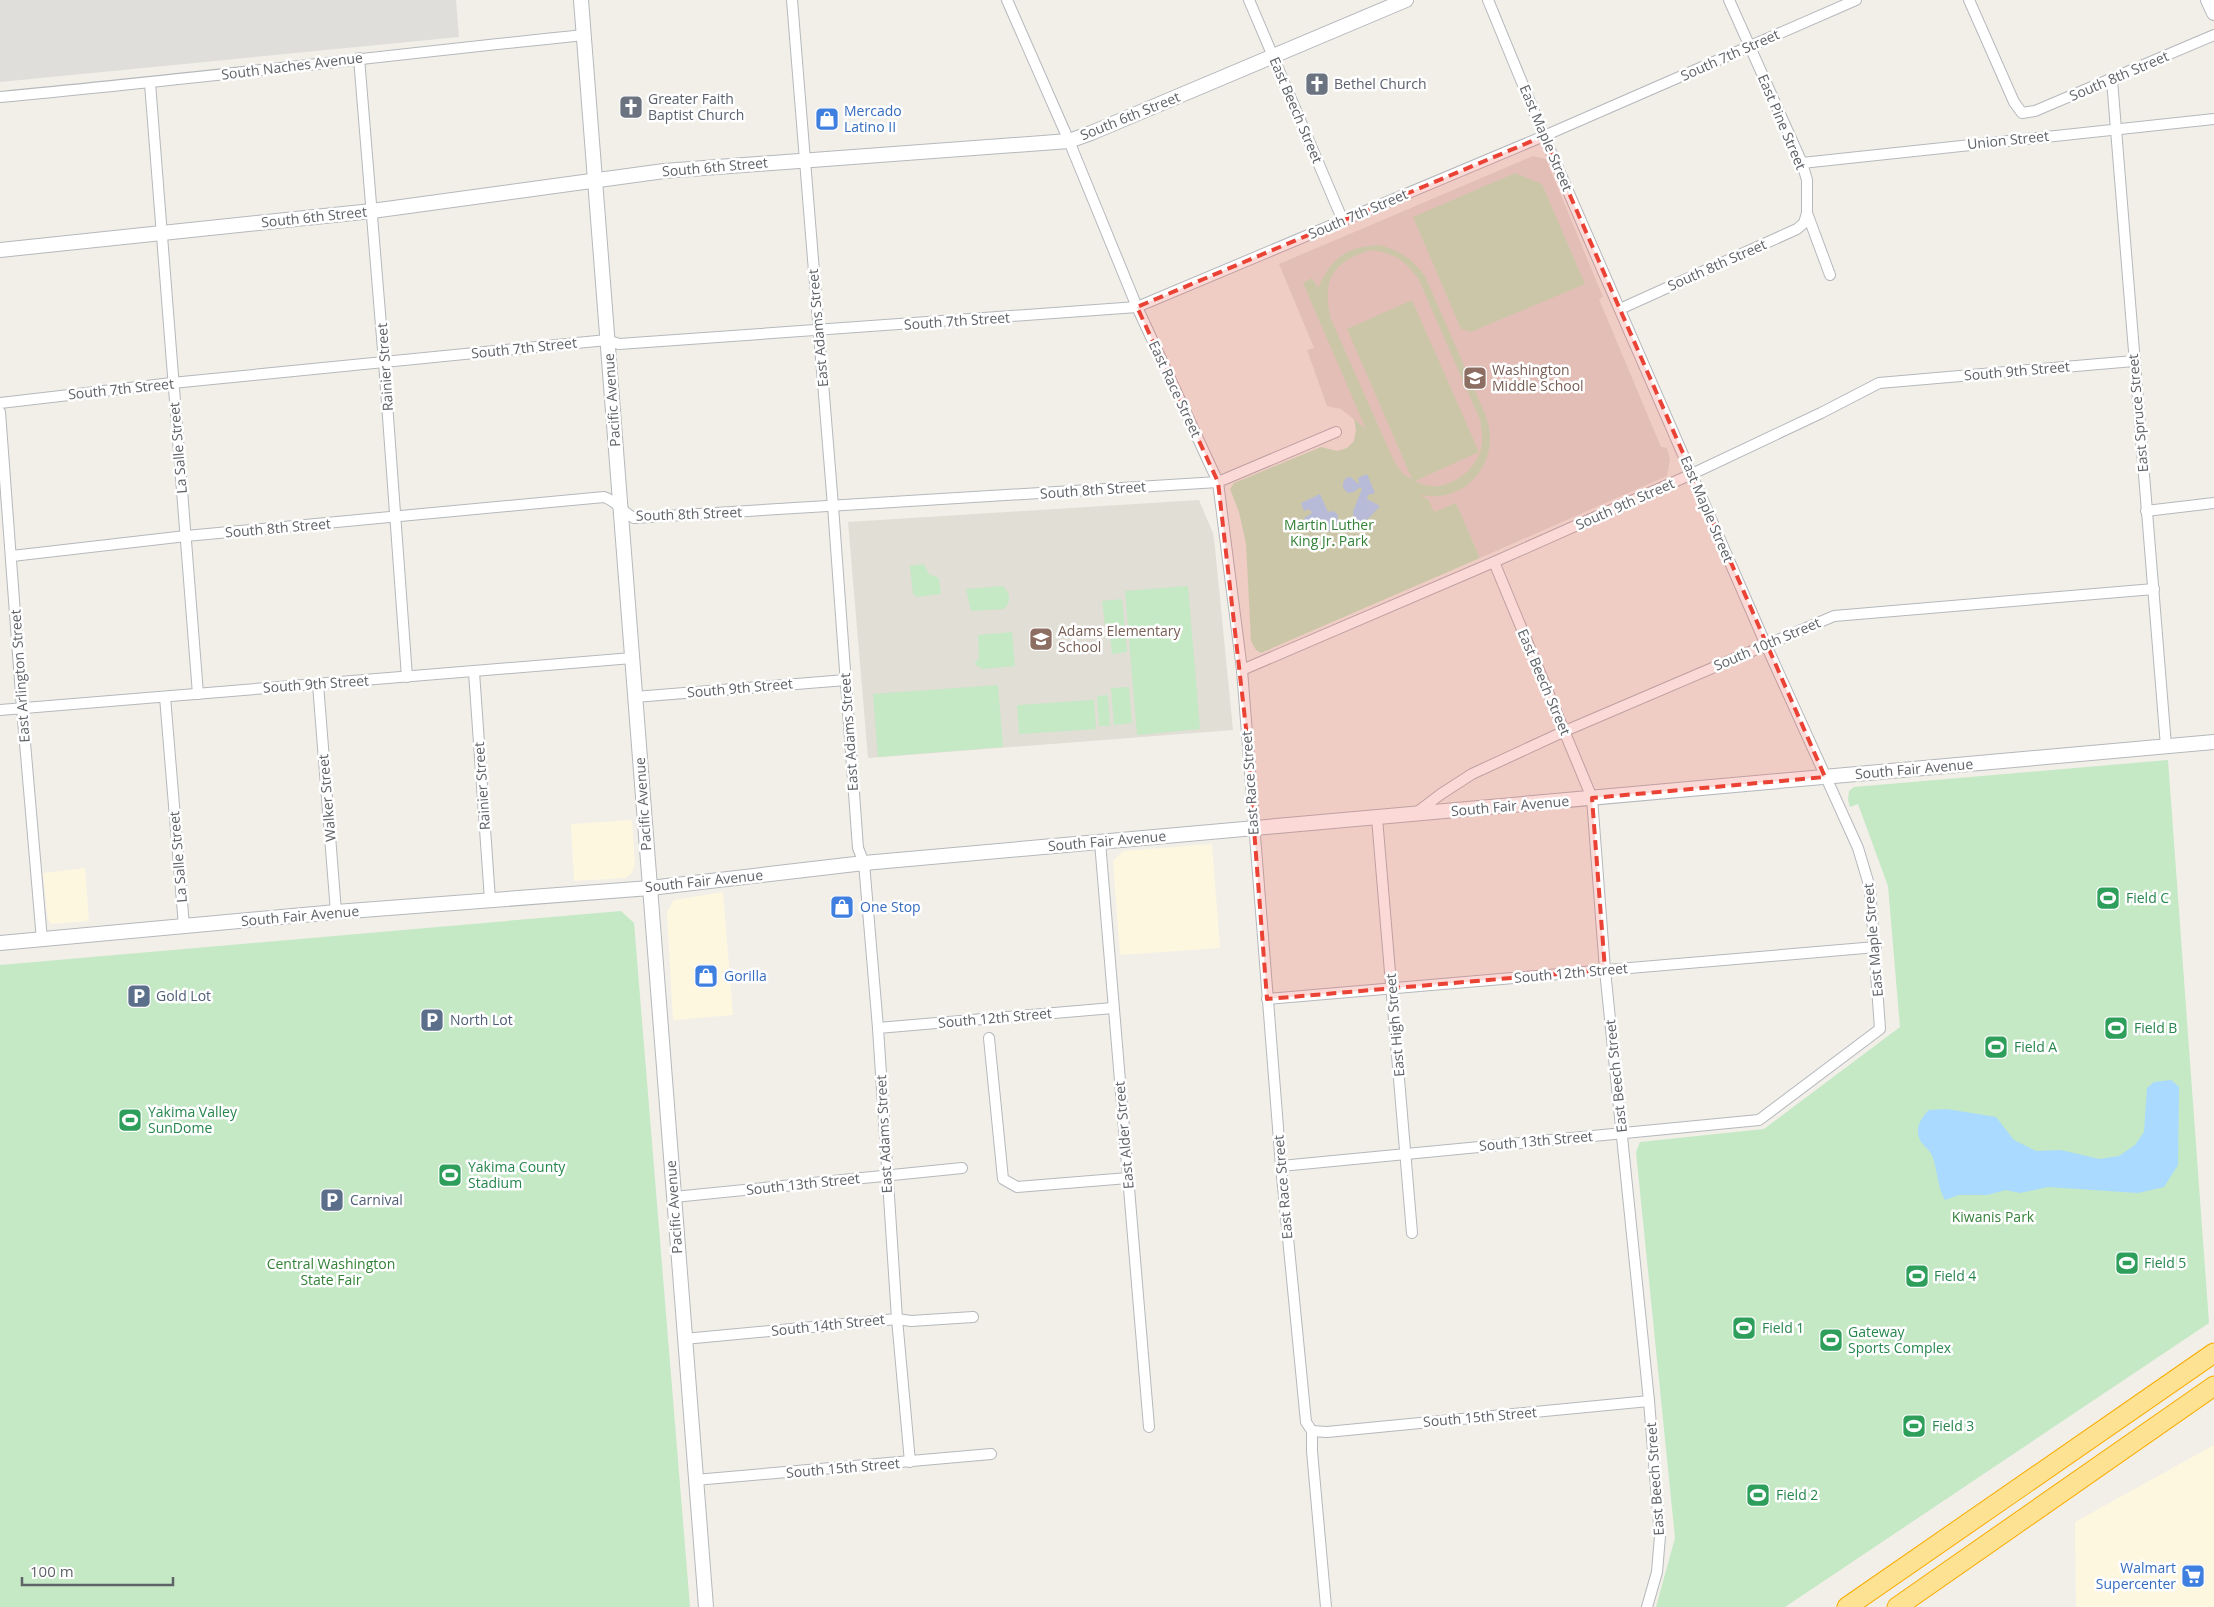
<svg xmlns="http://www.w3.org/2000/svg" width="2214" height="1607" font-family="'Open Sans',sans-serif">
	<style>
		.commercial { fill: #fef7e0 }
		.industrial { fill: #e0deda }
		.education { fill: #e1ded6 }
		.green { fill: #c5e8c5; fill-rule: evenodd }
		.water { fill: #aadaff }
		.lines { fill: none; stroke-linecap: round; stroke-linejoin: round }
		.minor-casing { stroke: #b5b8bc; stroke-width: 12 }
		.tertiary-casing { stroke: #b5b8bc; stroke-width: 16 }
		.motorway-casing { stroke: #f9ab00; stroke-width: 21 }
		.minor { stroke: #fff; stroke-width: 10 }
		.tertiary { stroke: #fff; stroke-width: 14 }
		.motorway { stroke: #fde293; stroke-width: 19 }
		.marked { fill: #ea4335; fill-opacity: 0.2; stroke: #ea4335; stroke-width: 4; stroke-dasharray: 10 6; stroke-linejoin: round }
		.labels { text-anchor: middle; stroke-width: 5; stroke-linejoin: round; paint-order: stroke }
		.street-label { font-size: 14px; fill: #5f6368; stroke: #fff }
		.worship-label { font-size: 14px; fill: #5b616d; stroke: #fff; text-anchor: start }
		.shop-label { font-size: 14px; fill: #366cbe; stroke: #fff; text-anchor: start }
		.education-label { font-size: 14px; fill: #785e54; stroke: #fff; text-anchor: start }
		.park-label { font-size: 14px; fill: #348238; stroke: #fff }
		.leisure-label { font-size: 14px; fill: #27864d; stroke: #fff; text-anchor: start }
		.service-label { font-size: 14px; fill: #4e5e75; stroke: #fff; text-anchor: start }
	</style>
	<rect width="100%" height="100%" fill="#f1efe8"/>
	<!-- commercial -->
	<g class="commercial">
		<path d="M 632,820 L 635,865 L 631,874 L 625,878 L 574,881 L 571,824 Z"/>
		<path d="M 1212,844 L 1220,948 L 1120,955 L 1113,861 L 1123,851 Z"/>
		<path d="M 85,868 L 89,921 L 51,924 L 48,920 L 43,873 Z"/>
		<path d="M 723,892 L 733,1015 L 673,1020 L 667,912 L 674,900 Z"/>
		<path d="M 2214,1445 L 2214,1607 L 2076,1607 L 2075,1522 Z"/>
	</g>
	<!-- industrial -->
	<path class="industrial" d="M 0,0 L 456,0 L 459,37 L 0,82 Z"/>
	<!-- education -->
	<g class="education">
		<path d="M 1533,156 L 1546,159 L 1603,297 L 1599,299 L 1661,447 L 1667,448 L 1670,459 L 1667,476 L 1480,558 L 1456,504 L 1434,512 L 1404,488 L 1367,430 L 1341,409 L 1327,406 L 1307,350 L 1314,348 L 1279,264 Z"/>
		<path d="M 1199,500 L 1213,533 L 1215,548 L 1233,730 L 868,758 L 848,522 Z"/>
	</g>
	<!-- green -->
	<g class="green">
		<path d="M 1515,173 L 1542,184 L 1585,284 L 1471,332 L 1461,329 L 1413,217 Z"/>
		<path d="M 1380,245 C 1402,252 1411,258 1425,276 L 1486,416 C 1487,422 1490,428 1490,435 C 1492,465 1469,494 1438,496 C 1432,497 1425,495 1419,495 L 1428,499 L 1434,512 L 1456,503 L 1480,558 L 1261,653 L 1256,650 L 1251,641 L 1246,544 L 1239,512 L 1230,489 L 1234,483 L 1321,447 L 1337,451 L 1347,448 L 1354,441 L 1356,430 L 1354,419 L 1366,429 L 1303,283 L 1312,278 L 1318,288 C 1332,257 1346,247 1380,245 ZM 1372,250 C 1395,254 1403,259 1418,278 L 1480,420 C 1482,431 1484,444 1479,455 C 1469,478 1438,495 1415,481 L 1479,452 L 1412,300 L 1347,329 L 1412,479 L 1403,474 L 1394,461 L 1331,319 C 1321,281 1333,260 1372,250 Z"/>
		<path d="M 924,564 L 929,574 L 939,578 L 941,594 L 917,597 L 913,594 L 910,566 Z"/>
		<path d="M 1003,586 C 1010,593 1012,601 1004,609 L 971,611 L 966,589 Z"/>
		<path d="M 1188,586 L 1200,729 L 1137,735 L 1125,591 Z"/>
		<path d="M 1122,599 L 1127,652 L 1112,654 L 1109,625 L 1105,625 L 1102,601 Z"/>
		<path d="M 1012,632 L 1015,666 L 983,669 L 976,665 L 975,662 L 979,658 L 978,635 Z"/>
		<path d="M 998,685 L 1003,747 L 878,757 L 873,694 Z"/>
		<path d="M 1129,687 L 1132,723 L 1114,725 L 1111,688 Z"/>
		<path d="M 1108,695 L 1110,726 L 1099,726 L 1097,696 Z"/>
		<path d="M 1094,700 L 1096,729 L 1019,734 L 1017,705 Z"/>
		<path d="M 2168,760 L 2209,1323 L 1785,1607 L 1656,1607 L 1675,1538 L 1636,1152 L 1640,1142 L 1764,1129 L 1900,1027 L 1888,886 L 1858,804 L 1850,807 L 1848,800 L 1849,791 L 1854,787 Z"/>
		<path d="M 621,911 L 634,923 L 690,1607 L 0,1607 L 0,965 Z"/>
	</g>
	<!-- water -->
	<g class="water">
		<path d="M 1367,474 L 1375,493 L 1368,495 L 1367,499 L 1380,506 L 1368,519 L 1354,525 L 1353,511 L 1362,489 L 1360,487 L 1354,492 L 1348,493 L 1343,488 L 1343,483 L 1346,478 L 1351,477 L 1359,485 L 1358,478 Z"/>
		<path d="M 1320,494 L 1328,512 L 1334,511 L 1338,515 L 1337,524 L 1328,532 L 1326,529 L 1319,532 L 1316,526 L 1308,529 L 1304,518 L 1312,513 L 1309,509 L 1304,511 L 1301,503 Z"/>
		<path d="M 2171,1080 L 2179,1087 L 2178,1165 L 2164,1187 L 2138,1193 L 2048,1187 L 2020,1193 L 2006,1190 L 1987,1195 L 1959,1195 L 1945,1200 C 1937,1186 1938,1173 1933,1158 C 1931,1151 1925,1147 1921,1142 C 1914,1129 1920,1119 1929,1110 L 1947,1109 L 1996,1117 L 2014,1140 L 2036,1151 L 2061,1150 L 2099,1159 L 2119,1156 L 2135,1145 L 2144,1132 L 2147,1088 L 2154,1082 Z"/>
	</g>
	<g class="lines">
		<!-- minor casing -->
		<g class="minor-casing">
			<g id="minor">
				<path d="M 792,0 L 833,506 L 858,848 L 864,863 L 878,1028 L 897,1319 L 910,1462"/>
				<path d="M 1007,0 L 1069,141 L 1137,307 L 1218,482 L 1242,670 L 1281,1166 L 1306,1422 L 1312,1431 L 1312,1451 L 1326,1607"/>
				<path d="M 1249,0 L 1343,221"/>
				<path d="M 1729,0 L 1802,163 L 1807,180 L 1807,213 L 1830,275"/>
				<path d="M 1969,0 L 2014,102 L 2022,113 L 2035,111 L 2214,35"/>
				<path d="M 359,58 L 384,362 L 407,677"/>
				<path d="M 2112,80 L 2166,746"/>
				<path d="M 150,83 L 198,694"/>
				<path d="M 0,97 C 195,79 389,55 584,35"/>
				<path d="M 1802,163 L 2214,119"/>
				<path d="M 1620,309 L 1797,229 L 1804,223 L 1807,213"/>
				<path d="M 0,403 L 172,383 L 607,340 L 619,344 L 1137,307 L 1544,136 L 1856,0"/>
				<path d="M 0,412 L 22,708 L 42,940"/>
				<path d="M 2146,511 L 2214,503"/>
				<path d="M 12,556 L 186,536 L 604,497 C 617,501 622,512 634,518 L 1218,482 L 1336,432"/>
				<path d="M 1494,562 L 1592,798 L 1605,970 L 1649,1401 L 1660,1536 L 1657,1572 L 1647,1607"/>
				<path d="M 1242,670 L 1494,562 L 1692,474 L 1821,413 L 1879,383 L 2134,361"/>
				<path d="M 474,672 L 490,900"/>
				<path d="M 318,684 L 336,912"/>
				<path d="M 165,697 L 184,926"/>
				<path d="M 635,697 L 846,680"/>
				<path d="M 0,710 L 632,658"/>
				<path d="M 1416,813 L 1441,794 L 1472,774 L 1565,731 L 1834,616 L 2154,589"/>
				<path d="M 1377,818 L 1412,1233"/>
				<path d="M 1100,842 L 1149,1427"/>
				<path d="M 1267,999 L 1876,947"/>
				<path d="M 878,1028 L 1113,1008"/>
				<path d="M 989,1038 L 1003,1179 L 1017,1187 L 1128,1178"/>
				<path d="M 1281,1166 L 1759,1120 L 1880,1029 L 1870,888 L 1858,848 L 1766,645 L 1544,136 L 1488,0"/>
				<path d="M 674,1197 L 962,1168"/>
				<path d="M 684,1339 L 897,1319 L 911,1321 L 973,1317"/>
				<path d="M 1312,1431 L 1327,1432 L 1649,1401"/>
				<path d="M 695,1480 L 991,1454"/>
			</g>
		</g>
		<!-- tertiary casing -->
		<g class="tertiary-casing">
			<g id="tertiary">
				<path d="M 581,0 L 706,1607"/>
				<path d="M 2208,0 L 2214,13"/>
				<path d="M 0,250 L 372,211 L 664,171 L 1069,141 L 1091,133 L 1406,0"/>
				<path d="M 0,943 L 336,912 L 650,888 L 864,863 L 2214,742"/>
			</g>
		</g>
		<!-- motorway casing -->
		<g class="motorway-casing">
			<g id="motorway">
				<path d="M 1847,1607 L 2214,1353"/>
				<path d="M 1897,1607 L 2214,1386"/>
			</g>
		</g>
		<!-- minor -->
		<use href="#minor" class="minor"/>
		<!-- tertiary -->
		<use href="#tertiary" class="tertiary"/>
		<!-- motorway -->
		<use href="#motorway" class="motorway"/>
	</g>
	<!-- marked area -->
	<path class="marked" d="M 1544,136 L 1825,777 L 1592,798 L 1605,970 L 1267,999 L 1247,737 L 1218,482 L 1137,307 Z"/>
	<!-- icons -->
	<defs>
		<g id="church-square" transform="scale(1.25)"><rect x="-9" y="-9" width="18" height="18" rx="4" fill="#6b7280" stroke="#fff"/><path d="M-1.2-6h2.4v3.5h3.3v2.4h-3.3V6h-2.4V-.1h-3.3v-2.4h3.3Z" fill="#fff"/></g>
		<g id="shop-square" transform="scale(1.25)"><rect x="-9" y="-9" width="18" height="18" rx="4" fill="#3f7fe0" stroke="#fff"/><path d="M-5-2.5h2.3a2.7 3.5 0 0 1 5.4 0H5L5.5 6h-11ZM-1.5-2.5h3a1.5 2.3 0 0 0-3 0Z" fill="#fff"/></g>
		<g id="school-square" transform="scale(1.25)"><rect x="-9" y="-9" width="18" height="18" rx="4" fill="#8d6e63" stroke="#fff"/><path d="M0-5L7-2L0 1L-7-2ZM-4 1L0 2.5L4 1V4Q0 6-4 4Z" fill="#fff"/></g>
		<g id="stadium-square" transform="scale(1.25)"><rect x="-9" y="-9" width="18" height="18" rx="4" fill="#2e9e5b" stroke="#fff"/><path d="M0-5a6.5 5 0 1 0 0 10a6.5 5 0 1 0 0-10ZM-3.5-1.8h7v3.6h-7Z" fill="#fff"/></g>
		<g id="parking-square" transform="scale(1.25)"><rect x="-9" y="-9" width="18" height="18" rx="4" fill="#5c6f8a" stroke="#fff"/><path d="M-3.5-5.5H1a3.5 3.5 0 0 1 0 7H-1V5.5H-3.5ZM-1-3.4V-.6H.8a1.4 1.4 0 0 0 0-2.8Z" fill="#fff"/></g>
		<g id="supermarket-square" transform="scale(1.25)"><rect x="-9" y="-9" width="18" height="18" rx="4" fill="#3f7fe0" stroke="#fff"/><path d="M-6-5.5h2.5l.6 2H6L4.5 2H-2.5L-4.4-4H-6ZM-1.5 3.2a1.3 1.3 0 1 0 .1 0ZM3 3.2a1.3 1.3 0 1 0 .1 0Z" fill="#fff"/></g>
	</defs>
	<g fill-rule="evenodd">
		<use href="#church-square" x="1317" y="84"/>
		<use href="#church-square" x="631" y="107"/>
		<use href="#shop-square" x="827" y="119"/>
		<use href="#school-square" x="1475" y="378"/>
		<use href="#school-square" x="1041" y="639"/>
		<use href="#stadium-square" x="2108" y="898"/>
		<use href="#shop-square" x="842" y="907"/>
		<use href="#shop-square" x="706" y="976"/>
		<use href="#parking-square" x="139" y="996"/>
		<use href="#parking-square" x="432" y="1020"/>
		<use href="#stadium-square" x="2116" y="1028"/>
		<use href="#stadium-square" x="1996" y="1047"/>
		<use href="#stadium-square" x="130" y="1120"/>
		<use href="#stadium-square" x="450" y="1175"/>
		<use href="#parking-square" x="332" y="1200"/>
		<use href="#stadium-square" x="2127" y="1263"/>
		<use href="#stadium-square" x="1917" y="1276"/>
		<use href="#stadium-square" x="1744" y="1328"/>
		<use href="#stadium-square" x="1831" y="1340"/>
		<use href="#stadium-square" x="1914" y="1426"/>
		<use href="#stadium-square" x="1758" y="1495"/>
		<use href="#supermarket-square" x="2193" y="1576"/>
	</g>
	<g class="labels">
		<!-- street labels -->
		<g class="street-label">
			<text transform="translate(1730 55) rotate(-24)" y="5">South 7th Street</text>
			<text transform="translate(292 66) rotate(-7)" y="5">South Naches Avenue</text>
			<text transform="translate(2119 76) rotate(-23)" y="5">South 8th Street</text>
			<text transform="translate(1296 110) rotate(67)" y="5">East Beech Street</text>
			<text transform="translate(1130 116) rotate(-22)" y="5">South 6th Street</text>
			<text transform="translate(1782 122) rotate(67)" y="5">East Pine Street</text>
			<text transform="translate(1546 138) rotate(67)" y="5">East Maple Street</text>
			<text transform="translate(2008 140) rotate(-6)" y="5">Union Street</text>
			<text transform="translate(715 167) rotate(-5)" y="5">South 6th Street</text>
			<text transform="translate(1358 214) rotate(-23)" y="5">South 7th Street</text>
			<text transform="translate(314 217) rotate(-6)" y="5">South 6th Street</text>
			<text transform="translate(1717 265) rotate(-24)" y="5">South 8th Street</text>
			<text transform="translate(957 321) rotate(-4)" y="5">South 7th Street</text>
			<text transform="translate(818 328) rotate(-95)" y="5">East Adams Street</text>
			<text transform="translate(524 348) rotate(-6)" y="5">South 7th Street</text>
			<text transform="translate(385 367) rotate(-94)" y="5">Rainier Street</text>
			<text transform="translate(2017 371) rotate(-5)" y="5">South 9th Street</text>
			<text transform="translate(121 389) rotate(-6)" y="5">South 7th Street</text>
			<text transform="translate(1175 389) rotate(65)" y="5">East Race Street</text>
			<text transform="translate(612 400) rotate(-94)" y="5">Pacific Avenue</text>
			<text transform="translate(2138 413) rotate(-95)" y="5">East Spruce Street</text>
			<text transform="translate(178 448) rotate(-95)" y="5">La Salle Street</text>
			<text transform="translate(1093 490) rotate(-4)" y="5">South 8th Street</text>
			<text transform="translate(1625 504) rotate(-24)" y="5">South 9th Street</text>
			<text transform="translate(1707 509) rotate(67)" y="5">East Maple Street</text>
			<text transform="translate(689 514) rotate(-2)" y="5">South 8th Street</text>
			<text transform="translate(278 528) rotate(-5)" y="5">South 8th Street</text>
			<text transform="translate(1767 644) rotate(-23)" y="5">South 10th Street</text>
			<text transform="translate(20 676) rotate(-94)" y="5">East Arlington Street</text>
			<text transform="translate(1544 682) rotate(67)" y="5">East Beech Street</text>
			<text transform="translate(316 684) rotate(-4)" y="5">South 9th Street</text>
			<text transform="translate(740 688) rotate(-5)" y="5">South 9th Street</text>
			<text transform="translate(849 732) rotate(-94)" y="5">East Adams Street</text>
			<text transform="translate(1914 769) rotate(-5)" y="5">South Fair Avenue</text>
			<text transform="translate(1250 783) rotate(-94)" y="5">East Race Street</text>
			<text transform="translate(482 786) rotate(-94)" y="5">Rainier Street</text>
			<text transform="translate(327 798) rotate(-95)" y="5">Walker Street</text>
			<text transform="translate(643 804) rotate(-94)" y="5">Pacific Avenue</text>
			<text transform="translate(1510 806) rotate(-5)" y="5">South Fair Avenue</text>
			<text transform="translate(1107 841) rotate(-5)" y="5">South Fair Avenue</text>
			<text transform="translate(178 857) rotate(-95)" y="5">La Salle Street</text>
			<text transform="translate(704 881) rotate(-6)" y="5">South Fair Avenue</text>
			<text transform="translate(300 916) rotate(-5)" y="5">South Fair Avenue</text>
			<text transform="translate(1873 940) rotate(-95)" y="5">East Maple Street</text>
			<text transform="translate(1571 973) rotate(-5)" y="5">South 12th Street</text>
			<text transform="translate(995 1018) rotate(-5)" y="5">South 12th Street</text>
			<text transform="translate(1395 1025) rotate(-95)" y="5">East High Street</text>
			<text transform="translate(1616 1076) rotate(-96)" y="5">East Beech Street</text>
			<text transform="translate(884 1134) rotate(-93)" y="5">East Adams Street</text>
			<text transform="translate(1124 1135) rotate(-95)" y="5">East Alder Street</text>
			<text transform="translate(1536 1141) rotate(-5)" y="5">South 13th Street</text>
			<text transform="translate(803 1184) rotate(-6)" y="5">South 13th Street</text>
			<text transform="translate(1283 1187) rotate(-95)" y="5">East Race Street</text>
			<text transform="translate(674 1207) rotate(-94)" y="5">Pacific Avenue</text>
			<text transform="translate(828 1325) rotate(-6)" y="5">South 14th Street</text>
			<text transform="translate(1480 1417) rotate(-5)" y="5">South 15th Street</text>
			<text transform="translate(843 1468) rotate(-5)" y="5">South 15th Street</text>
			<text transform="translate(1655 1479) rotate(-94)" y="5">East Beech Street</text>
		</g>
		<!-- worship labels -->
		<g class="worship-label">
			<text x="1334" y="89">Bethel Church</text>
			<text x="648" y="104">Greater Faith<tspan x="648" dy="16">Baptist Church</tspan></text>
		</g>
		<!-- shop labels -->
		<g class="shop-label">
			<text x="844" y="116">Mercado<tspan x="844" dy="16">Latino II</tspan></text>
			<text x="860" y="912">One Stop</text>
			<text x="724" y="981">Gorilla</text>
			<text x="2176" y="1573" text-anchor="end">Walmart<tspan x="2176" dy="16">Supercenter</tspan></text>
		</g>
		<!-- education labels -->
		<g class="education-label">
			<text x="1492" y="375">Washington<tspan x="1492" dy="16">Middle School</tspan></text>
			<text x="1058" y="636">Adams Elementary<tspan x="1058" dy="16">School</tspan></text>
		</g>
		<!-- park labels -->
		<g class="park-label">
			<text x="1329" y="530">Martin Luther<tspan x="1329" dy="16">King Jr. Park</tspan></text>
			<text x="1993" y="1222">Kiwanis Park</text>
			<text x="331" y="1269">Central Washington<tspan x="331" dy="16">State Fair</tspan></text>
		</g>
		<!-- leisure labels -->
		<g class="leisure-label">
			<text x="2126" y="903">Field C</text>
			<text x="2134" y="1033">Field B</text>
			<text x="2014" y="1052">Field A</text>
			<text x="148" y="1117">Yakima Valley<tspan x="148" dy="16">SunDome</tspan></text>
			<text x="468" y="1172">Yakima County<tspan x="468" dy="16">Stadium</tspan></text>
			<text x="2144" y="1268">Field 5</text>
			<text x="1934" y="1281">Field 4</text>
			<text x="1762" y="1333">Field 1</text>
			<text x="1848" y="1337">Gateway<tspan x="1848" dy="16">Sports Complex</tspan></text>
			<text x="1932" y="1431">Field 3</text>
			<text x="1776" y="1500">Field 2</text>
		</g>
		<!-- service labels -->
		<g class="service-label">
			<text x="156" y="1001">Gold Lot</text>
			<text x="450" y="1025">North Lot</text>
			<text x="350" y="1205">Carnival</text>
		</g>
	</g>
	<!-- scale -->
	<path d="M22 1577v8h151v-8" fill="none" stroke="#5f6368" stroke-width="2.5"/>
	<text x="30" y="1577" font-size="15" fill="#5f6368" stroke="#ffffff" stroke-width="4" paint-order="stroke">100 m</text>
</svg>
